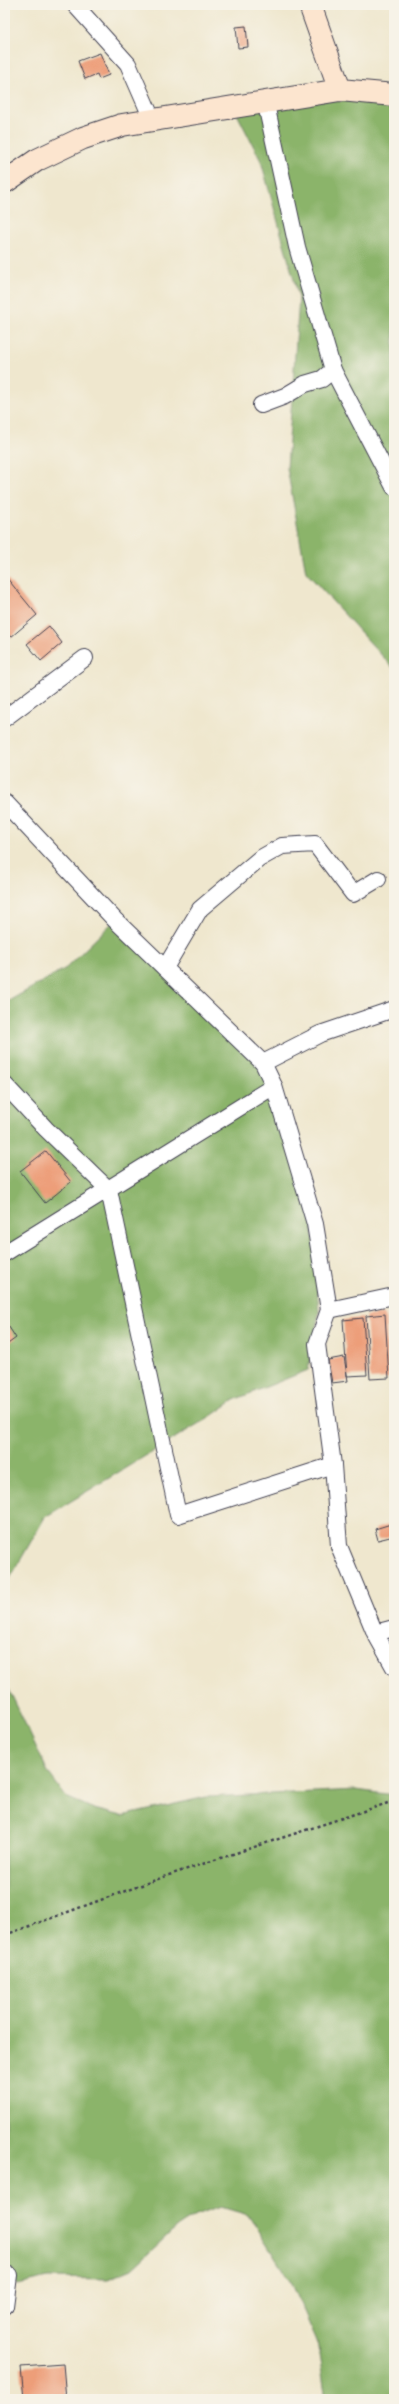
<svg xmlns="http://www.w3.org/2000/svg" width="399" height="2404" font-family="'Playpen Sans',sans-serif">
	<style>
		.forest { fill: #8bb46b; stroke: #566b53 }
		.building { fill: #ed9e79 }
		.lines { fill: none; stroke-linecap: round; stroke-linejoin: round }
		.street-casing { stroke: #414051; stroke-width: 18 }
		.secondary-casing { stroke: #414051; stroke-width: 24 }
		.path { stroke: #414051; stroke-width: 2.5; stroke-dasharray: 3 3; stroke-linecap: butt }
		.street { stroke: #fff; stroke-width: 16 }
		.secondary { stroke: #fce5cf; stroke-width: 22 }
	</style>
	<rect width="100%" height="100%" fill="#f7f3e8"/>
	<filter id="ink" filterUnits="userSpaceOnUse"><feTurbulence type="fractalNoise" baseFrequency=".025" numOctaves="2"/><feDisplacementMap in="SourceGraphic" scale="8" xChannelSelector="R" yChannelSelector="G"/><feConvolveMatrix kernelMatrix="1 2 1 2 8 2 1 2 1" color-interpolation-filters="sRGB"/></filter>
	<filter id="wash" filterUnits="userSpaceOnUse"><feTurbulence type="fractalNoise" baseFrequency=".012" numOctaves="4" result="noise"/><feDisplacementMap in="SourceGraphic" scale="16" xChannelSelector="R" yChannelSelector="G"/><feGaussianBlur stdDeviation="0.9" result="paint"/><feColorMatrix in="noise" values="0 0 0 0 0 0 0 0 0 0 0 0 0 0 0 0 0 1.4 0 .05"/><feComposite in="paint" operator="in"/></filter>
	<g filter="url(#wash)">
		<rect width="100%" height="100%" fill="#efe7ce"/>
		<!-- forest -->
		<g class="forest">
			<path d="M 394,95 L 394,669 L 306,572 L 287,468 L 299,298 L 261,161 L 233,106 Z"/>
			<path d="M 115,920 L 271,1069 L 311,1209 L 319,1312 L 308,1370 L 234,1400 L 211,1416 L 45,1517 L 5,1587 L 5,1003 L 66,968 Z"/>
			<path d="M 5,1681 L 48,1772 L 66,1797 L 94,1809 L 122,1816 L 206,1797 L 356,1790 L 394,1795 L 394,2399 L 326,2399 L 317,2341 L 293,2286 L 248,2215 L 221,2207 L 195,2216 L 172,2231 L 132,2269 L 108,2279 L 48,2278 L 18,2285 L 9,2276 L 5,2280 Z"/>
		</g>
		<g id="blocks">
			<!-- building -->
			<g class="building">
				<path d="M 246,26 L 248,47 L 238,48 L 236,27 Z"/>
				<path d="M 100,53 L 109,75 L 99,79 L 97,74 L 85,79 L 78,61 Z"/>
				<path d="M 6,577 L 37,615 L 11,637 L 5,631 Z"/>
				<path d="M 49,626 L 62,643 L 41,661 L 27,644 Z"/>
				<path d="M 46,1151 L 71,1182 L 45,1203 L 20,1171 Z"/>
				<path d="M 385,1314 L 389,1378 L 370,1379 L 366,1316 Z"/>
				<path d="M 363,1318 L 367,1375 L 347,1376 L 343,1320 Z"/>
				<path d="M 5,1321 L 16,1338 L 5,1346 Z"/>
				<path d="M 344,1357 L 348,1381 L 332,1383 L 328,1360 Z"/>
				<path d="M 394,1523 L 394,1536 L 378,1540 L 375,1529 Z"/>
				<path d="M 63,2364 L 66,2399 L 24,2399 L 21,2367 Z"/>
			</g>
		</g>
	</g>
	<g filter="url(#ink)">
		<use href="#blocks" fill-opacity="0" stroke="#414051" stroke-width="1"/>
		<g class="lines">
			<!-- street casing -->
			<g class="street-casing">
				<g id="street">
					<path d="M 75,5 L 128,64 L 152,119"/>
					<path d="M 333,370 L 394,487"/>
					<path d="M 261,405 L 285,396 L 305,384 L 322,379 L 333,370 L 297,247 L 265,100"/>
					<path d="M 5,718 L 85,658"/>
					<path d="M 5,803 L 115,920 L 263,1063 L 274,1086 L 315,1224 L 329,1310 L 317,1344 L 333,1465 L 339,1546 L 375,1633 L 394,1667"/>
					<path d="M 165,968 L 200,909 L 259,859 L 282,846 L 315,844 L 353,894 L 378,879"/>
					<path d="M 263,1063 L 320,1034 L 394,1009"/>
					<path d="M 5,1085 L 46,1129 L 109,1190 L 178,1515 L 333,1465"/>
					<path d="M 5,1253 L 274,1086"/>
					<path d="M 329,1310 L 394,1296"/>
					<path d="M 375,1633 L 394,1628"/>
					<path d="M 5,2306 L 9,2275"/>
				</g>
			</g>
			<!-- secondary casing -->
			<g class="secondary-casing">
				<g id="secondary">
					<path d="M 310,5 L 340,90"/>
					<path d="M 5,182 L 37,160 L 83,138 L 122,125 L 340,90 L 394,95"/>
				</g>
			</g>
			<!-- path -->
			<path class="path" d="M 5,1935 L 169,1875 L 394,1801"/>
			<!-- street -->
			<use href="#street" class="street"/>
			<!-- secondary -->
			<use href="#secondary" class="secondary"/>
		</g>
	</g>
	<!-- margin -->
	<rect width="399" height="2404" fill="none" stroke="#f7f3e8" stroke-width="20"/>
</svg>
